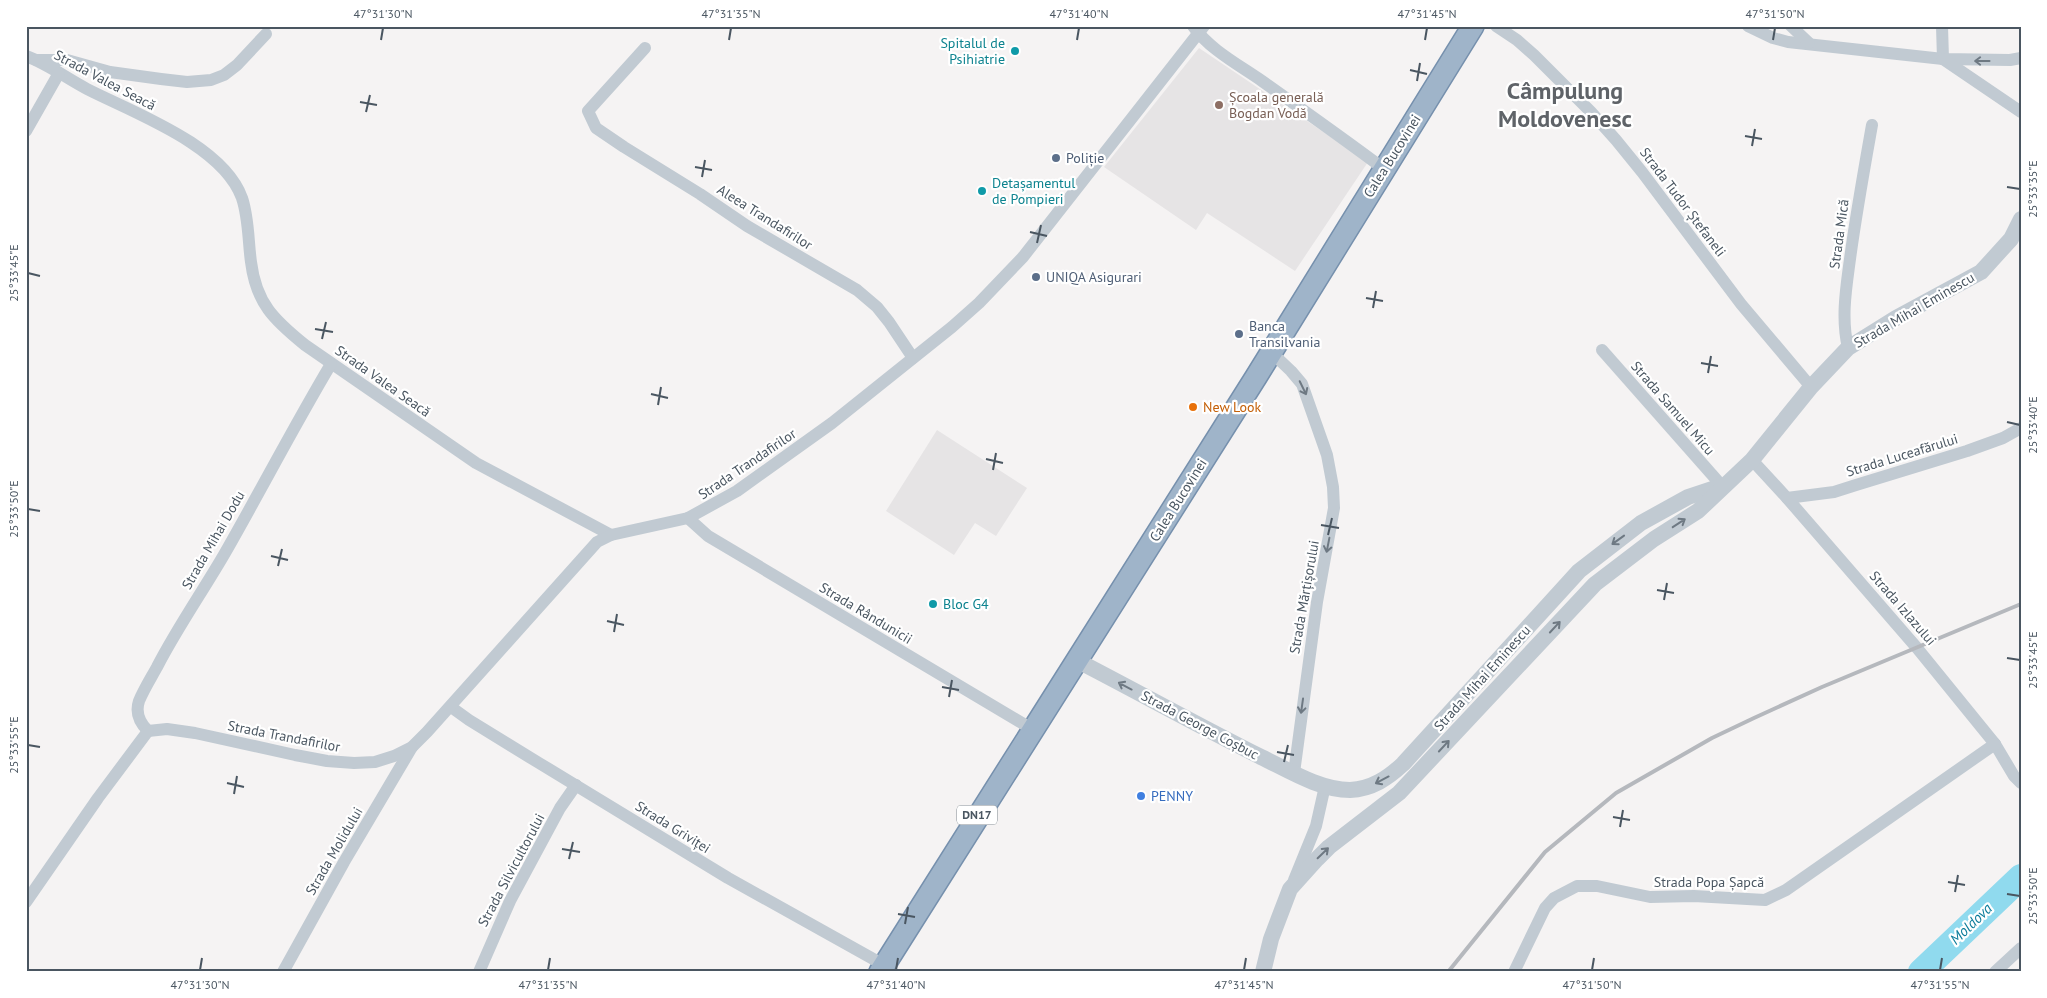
<svg xmlns="http://www.w3.org/2000/svg" width="2047" height="998" font-family="'PT Sans',sans-serif">
	<style>
		.education { fill: #e6e4e5 }
		.lines { fill: none; stroke-linecap: round; stroke-linejoin: round }
		.river { stroke: #90daee; stroke-width: 26 }
		.trunk-casing { stroke: #7690ad; stroke-width: 24 }
		.minor { stroke: #c1cad2; stroke-width: 12 }
		.tertiary { stroke: #c1cad2; stroke-width: 16 }
		.trunk { stroke: #9fb4c9; stroke-width: 21 }
		.rail { stroke: #b5b8bd; stroke-width: 4 }
		.oneway { stroke: #6e7983 }
		.ticks { fill: none; stroke: #4a5661; stroke-width: 2 }
		.culture-dot { fill: #0f9aa8; stroke: #fff; stroke-width: 2 }
		.education-dot { fill: #8d6e63; stroke: #fff; stroke-width: 2 }
		.service-dot { fill: #5c6f8a; stroke: #fff; stroke-width: 2 }
		.food-dot { fill: #e8710a; stroke: #fff; stroke-width: 2 }
		.shop-dot { fill: #3f7fe0; stroke: #fff; stroke-width: 2 }
		.labels { text-anchor: middle; stroke-width: 4.5; stroke-linejoin: round; paint-order: stroke }
		.shield { fill: #fff; stroke: #808990; stroke-width: 1 }
		.shield-label { font-size: 12px; font-weight: bold; fill: #4a5661 }
		.culture-label { font-size: 14px; fill: #0d838f; stroke: #fff; text-anchor: start }
		.street-label { font-size: 14px; fill: #4a5661; stroke: #fff }
		.education-label { font-size: 14px; fill: #785e54; stroke: #fff; text-anchor: start }
		.service-label { font-size: 14px; fill: #4e5e75; stroke: #fff; text-anchor: start }
		.food-label { font-size: 14px; fill: #c56008; stroke: #fff; text-anchor: start }
		.shop-label { font-size: 14px; fill: #366cbe; stroke: #fff; text-anchor: start }
		.water-label { font-size: 15px; font-style: italic; fill: #0c7c9b; stroke: #fff }
		.town-label { font-size: 24px; font-weight: bold; fill: #5f6368; stroke: #fff }
		.neatline { fill: none; stroke: #4a5661; stroke-width: 2 }
		.ticks-label { font-size: 12px; text-anchor: middle; fill: #4a5661 }
	</style>
	<rect width="100%" height="100%" fill="#f5f3f3"/>
	<!-- education -->
	<g class="education">
		<path d="M 1199,48 L 1368,162 L 1295,271 L 1207,213 L 1196,230 L 1104,167 Z"/>
		<path d="M 937,430 L 1027,488 L 996,536 L 975,523 L 954,555 L 886,511 Z"/>
	</g>
	<g class="lines">
		<!-- river -->
		<path class="river" d="M 1921,972 L 2021,877"/>
		<!-- trunk casing -->
		<g class="trunk-casing">
			<path id="trunk" d="M 880,972 L 1256,377 L 1473,26"/>
		</g>
		<!-- minor -->
		<g class="minor">
			<path d="M 1193,26 C 1209,49 1239,65 1262,81 C 1303,110 1344,139 1384,169"/>
			<path d="M 1496,26 L 1517,40 L 1534,55 L 1591,112 L 1616,140 L 1642,172 L 1741,304 L 1811,387"/>
			<path d="M 1748,26 L 1773,38 L 1788,42 L 1943,59 L 2010,60 L 2021,58"/>
			<path d="M 1791,26 L 1809,43"/>
			<path d="M 1942,26 L 1943,59"/>
			<path d="M 645,48 L 588,111 L 596,128 L 624,147 L 700,194 L 747,226 L 857,290 L 877,307 L 889,322 L 913,358"/>
			<path d="M 26,56 C 48,64 66,78 87,89 C 134,113 223,145 242,198 C 249,219 248,241 251,262 C 256,303 274,320 305,345 L 476,463 L 611,535"/>
			<path d="M 1943,59 L 2021,112"/>
			<path d="M 36,60 L 67,60 L 110,72 L 161,79 L 187,82 L 211,80 L 224,75 L 237,65 L 266,34"/>
			<path d="M 26,131 L 59,73"/>
			<path d="M 1848,348 C 1841,318 1846,289 1850,259 C 1856,214 1864,170 1872,125"/>
			<path d="M 1602,350 L 1722,486"/>
			<path d="M 1271,352 L 1291,371 L 1302,384 L 1327,455 L 1333,487 L 1334,508 L 1317,602 L 1294,773"/>
			<path d="M 1752,460 L 1787,498 L 1917,648 L 1995,744 L 2014,776 L 2021,783"/>
			<path d="M 1787,498 L 1834,492 L 1856,485 L 1967,451 L 2003,438 L 2021,428"/>
			<path d="M 688,518 L 708,536 L 1032,729"/>
			<path d="M 451,707 L 469,720 L 539,763 L 728,878 L 884,965"/>
			<path d="M 148,731 L 167,729 L 195,733 L 295,755 L 327,761 L 354,763 L 375,762 L 394,756 L 412,747 L 427,732 L 597,542 L 611,535 L 688,518 L 737,491 L 832,423 L 952,327 L 979,303 L 1023,257 L 1204,26"/>
			<path d="M 148,731 C 140,723 135,713 139,701 C 144,689 151,678 157,667 C 177,628 203,591 225,553 C 261,490 294,426 331,364"/>
			<path d="M 1294,880 L 1316,826 L 1325,786"/>
			<path d="M 26,902 L 98,798 L 148,731"/>
			<path d="M 283,972 L 344,862 L 412,747"/>
			<path d="M 479,972 L 510,901 L 560,808 L 576,785"/>
			<path d="M 1514,972 L 1545,908 L 1554,898 L 1577,886 L 1597,886 L 1650,897 L 1694,896 L 1765,900 L 1786,890 L 1995,744"/>
			<path d="M 1995,972 L 2021,948"/>
		</g>
		<!-- tertiary -->
		<g class="tertiary">
			<path d="M 1076,660 C 1138,692 1199,726 1261,757 C 1288,770 1320,790 1350,790 C 1372,789 1388,778 1403,764 L 1579,571 L 1641,523 L 1688,497 L 1718,487"/>
			<path d="M 1263,972 L 1271,939 L 1290,889 L 1317,859 L 1329,847 L 1399,793 L 1595,584 L 1654,539 L 1698,511 L 1752,460 L 1811,387 L 1848,348 L 1896,318 L 1981,272 L 2011,239 L 2021,219"/>
		</g>
		<!-- trunk -->
		<use href="#trunk" class="trunk"/>
		<!-- rail -->
		<path class="rail" d="M 1448,972 L 1545,852 L 1616,793 L 1712,738 L 1754,718 L 1822,687 L 2021,604"/>
	</g>
	<!-- one-way arrows -->
	<defs><path id="oneway-shaft" d="M-6 0H5M1.5-3L5.5 0L1.5 3" fill="none" stroke-width="1.6" stroke-linecap="round" stroke-linejoin="round" transform="scale(1.25)"/></defs>
	<g class="oneway">
		<use href="#oneway-shaft" transform="translate(1982 61) rotate(180)"/>
		<use href="#oneway-shaft" transform="translate(1303 388) rotate(64)"/>
		<use href="#oneway-shaft" transform="translate(1679 523) rotate(-33)"/>
		<use href="#oneway-shaft" transform="translate(1618 540) rotate(144)"/>
		<use href="#oneway-shaft" transform="translate(1328 545) rotate(101)"/>
		<use href="#oneway-shaft" transform="translate(1555 627) rotate(-47)"/>
		<use href="#oneway-shaft" transform="translate(1125 686) rotate(-152)"/>
		<use href="#oneway-shaft" transform="translate(1302 706) rotate(98)"/>
		<use href="#oneway-shaft" transform="translate(1444 746) rotate(-47)"/>
		<use href="#oneway-shaft" transform="translate(1382 780) rotate(152)"/>
		<use href="#oneway-shaft" transform="translate(1323 853) rotate(-44)"/>
	</g>
	<!-- ticks -->
	<path class="ticks" d="M 381,40 L 383,28M 729,40 L 731,28M 1077,40 L 1079,28M 1425,40 L 1427,28M 1773,40 L 1775,28M 1410,70 L 1427,74M 1417,81 L 1420,63M 360,102 L 377,105M 366,112 L 370,95M 1745,136 L 1762,139M 1752,146 L 1755,129M 695,167 L 712,170M 702,177 L 705,160M 2007,187 L 2020,189M 1030,232 L 1047,236M 1037,243 L 1041,225M 28,273 L 40,276M 1366,298 L 1383,301M 1373,308 L 1376,291M 315,329 L 333,332M 322,339 L 326,322M 1701,363 L 1718,366M 1708,373 L 1711,356M 651,394 L 668,398M 658,405 L 661,387M 2007,422 L 2020,425M 986,459 L 1003,463M 993,470 L 996,453M 28,509 L 40,511M 1321,525 L 1339,528M 1328,535 L 1332,518M 271,556 L 288,560M 278,566 L 282,549M 1657,590 L 1674,593M 1664,600 L 1667,583M 607,621 L 624,625M 614,632 L 617,614M 2007,658 L 2020,660M 942,687 L 959,690M 949,697 L 952,680M 28,745 L 40,747M 1277,752 L 1294,755M 1284,762 L 1288,745M 227,783 L 244,787M 234,794 L 237,776M 1613,817 L 1630,820M 1620,827 L 1623,810M 562,849 L 580,852M 569,859 L 573,842M 1948,882 L 1965,885M 1955,892 L 1958,875M 2007,894 L 2020,896M 898,914 L 915,917M 905,924 L 908,907M 200,970 L 202,958M 548,970 L 550,958M 896,970 L 898,958M 1244,970 L 1246,958M 1592,970 L 1594,958M 1940,970 L 1942,958"/>
	<!-- markers -->
	<g class="culture-dot">
		<circle cx="1015" cy="51" r="5"/>
		<circle cx="982" cy="191" r="5"/>
		<circle cx="933" cy="604" r="5"/>
	</g>
	<circle class="education-dot" cx="1219" cy="105" r="5"/>
	<g class="service-dot">
		<circle cx="1056" cy="158" r="5"/>
		<circle cx="1036" cy="277" r="5"/>
		<circle cx="1239" cy="334" r="5"/>
	</g>
	<circle class="food-dot" cx="1193" cy="407" r="5"/>
	<circle class="shop-dot" cx="1141" cy="796" r="5"/>
	<g class="labels">
		<!-- shield labels -->
		<rect class="shield" x="957" y="805.5" width="40" height="19" rx="4"/>
		<g class="shield-label">
			<text x="977" y="819">DN17</text>
		</g>
		<!-- culture labels -->
		<g class="culture-label">
			<text x="1005" y="48" text-anchor="end">Spitalul de<tspan x="1005" dy="16">Psihiatrie</tspan></text>
			<text x="992" y="188">Detașamentul<tspan x="992" dy="16">de Pompieri</tspan></text>
			<text x="943" y="609">Bloc G4</text>
		</g>
		<!-- street labels -->
		<g class="street-label">
			<text transform="translate(105 80) rotate(28)" y="5">Strada Valea Seacă</text>
			<text transform="translate(1392 156) rotate(-58)" y="5">Calea Bucovinei</text>
			<text transform="translate(1683 202) rotate(53)" y="5">Strada Tudor Ștefaneli</text>
			<text transform="translate(765 217) rotate(32)" y="5">Aleea Trandafirilor</text>
			<text transform="translate(1839 234) rotate(-82)" y="5">Strada Mică</text>
			<text transform="translate(1914 310) rotate(-30)" y="5">Strada Mihai Eminescu</text>
			<text transform="translate(383 381) rotate(35)" y="5">Strada Valea Seacă</text>
			<text transform="translate(1673 408) rotate(49)" y="5">Strada Samuel Micu</text>
			<text transform="translate(1902 455) rotate(-17)" y="5">Strada Luceafărului</text>
			<text transform="translate(747 464) rotate(-34)" y="5">Strada Trandafirilor</text>
			<text transform="translate(1178 500) rotate(-58)" y="5">Calea Bucovinei</text>
			<text transform="translate(213 540) rotate(-60)" y="5">Strada Mihai Dodu</text>
			<text transform="translate(1304 597) rotate(-80)" y="5">Strada Mărțișorului</text>
			<text transform="translate(1903 608) rotate(49)" y="5">Strada Izlazului</text>
			<text transform="translate(866 613) rotate(31)" y="5">Strada Rândunicii</text>
			<text transform="translate(1482 678) rotate(-48)" y="5">Strada Mihai Eminescu</text>
			<text transform="translate(1200 725) rotate(28)" y="5">Strada George Coșbuc</text>
			<text transform="translate(284 736) rotate(11)" y="5">Strada Trandafirilor</text>
			<text transform="translate(673 827) rotate(32)" y="5">Strada Griviței</text>
			<text transform="translate(334 851) rotate(-60)" y="5">Strada Molidului</text>
			<text transform="translate(511 870) rotate(-62)" y="5">Strada Silvicultorului</text>
			<text x="1709" y="887">Strada Popa Șapcă</text>
		</g>
		<!-- education labels -->
		<g class="education-label">
			<text x="1229" y="102">Școala generală<tspan x="1229" dy="16">Bogdan Vodă</tspan></text>
		</g>
		<!-- service labels -->
		<g class="service-label">
			<text x="1066" y="163">Poliție</text>
			<text x="1046" y="282">UNIQA Asigurari</text>
			<text x="1249" y="331">Banca<tspan x="1249" dy="16">Transilvania</tspan></text>
		</g>
		<!-- food labels -->
		<g class="food-label">
			<text x="1203" y="412">New Look</text>
		</g>
		<!-- shop labels -->
		<g class="shop-label">
			<text x="1151" y="801">PENNY</text>
		</g>
		<!-- water labels -->
		<g class="water-label">
			<text transform="translate(1971 924) rotate(-44)" y="5">Moldova</text>
		</g>
		<!-- town labels -->
		<g class="town-label">
			<text x="1565" y="99">Câmpulung<tspan x="1565" dy="28">Moldovenesc</tspan></text>
		</g>
	</g>
	<!-- border -->
	<rect width="2047" height="998" fill="none" stroke="#ffffff" stroke-width="55"/>
	<rect x="28" y="28" width="1992" height="942" class="neatline"/>
	<g class="ticks-label">
		<text x="383" y="18">47°31'30"N</text>
		<text x="731" y="18">47°31'35"N</text>
		<text x="1079" y="18">47°31'40"N</text>
		<text x="1427" y="18">47°31'45"N</text>
		<text x="1775" y="18">47°31'50"N</text>
		<text transform="translate(2033 189) rotate(-90)" y="4">25°33'35"E</text>
		<text transform="translate(14 273) rotate(-90)" y="4">25°33'45"E</text>
		<text transform="translate(2033 425) rotate(-90)" y="4">25°33'40"E</text>
		<text transform="translate(14 509) rotate(-90)" y="4">25°33'50"E</text>
		<text transform="translate(2033 660) rotate(-90)" y="4">25°33'45"E</text>
		<text transform="translate(14 745) rotate(-90)" y="4">25°33'55"E</text>
		<text transform="translate(2033 896) rotate(-90)" y="4">25°33'50"E</text>
		<text x="200" y="989">47°31'30"N</text>
		<text x="548" y="989">47°31'35"N</text>
		<text x="896" y="989">47°31'40"N</text>
		<text x="1244" y="989">47°31'45"N</text>
		<text x="1592" y="989">47°31'50"N</text>
		<text x="1940" y="989">47°31'55"N</text>
	</g>
</svg>
